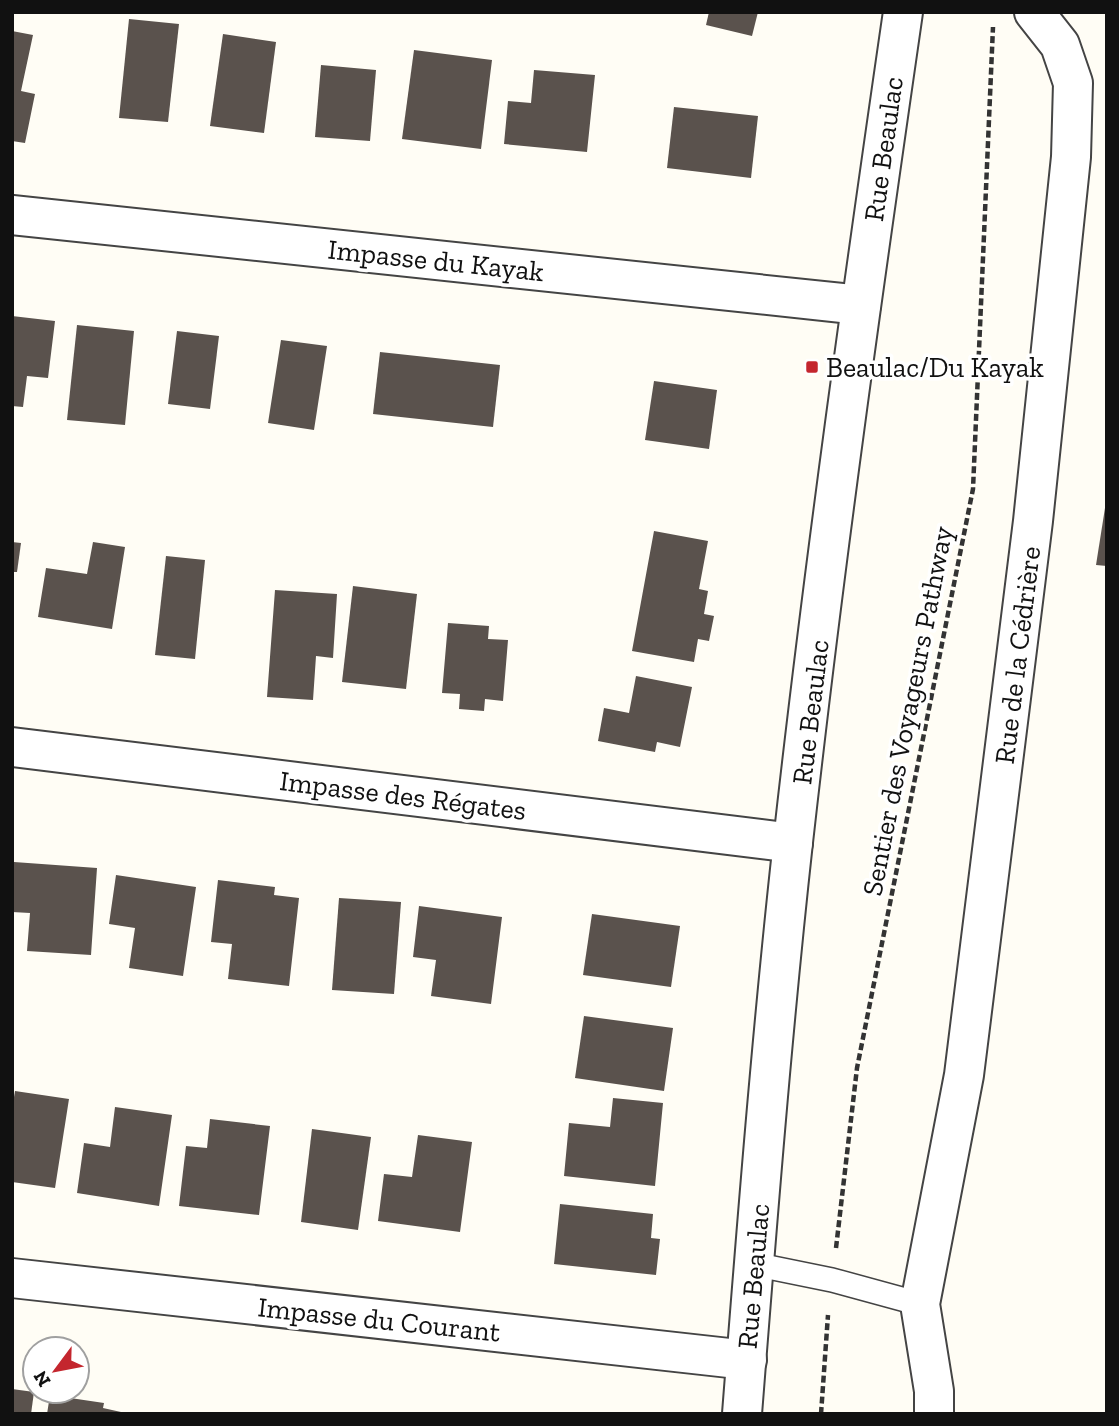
<svg xmlns="http://www.w3.org/2000/svg" width="1119" height="1426" font-family="'Zilla Slab',serif">
	<style>
		.building { fill: #5a524d }
		.lines { fill: none; stroke-linecap: round; stroke-linejoin: round }
		.service-casing { stroke: #444; stroke-width: 26 }
		.minor-casing { stroke: #444; stroke-width: 42 }
		.path { stroke: #333; stroke-width: 4.5; stroke-dasharray: 7 3.5; stroke-linecap: butt }
		.service { stroke: #fff; stroke-width: 23 }
		.minor { stroke: #fff; stroke-width: 38 }
		.poi-dot { fill: #c4262e; stroke: #fff; stroke-width: 2.5 }
		.labels { text-anchor: middle; stroke-width: 7; stroke-linejoin: round; paint-order: stroke }
		.street-label { font-size: 28px; fill: #111; stroke: #fff }
		.poi-label { font-size: 28px; fill: #111; stroke: #fff; text-anchor: start }
	</style>
	<rect width="100%" height="100%" fill="#fffdf5"/>
	<!-- building -->
	<g class="building">
		<path d="M 709,12 L 758,12 L 752,36 L 706,25 Z"/>
		<path d="M 129,19 L 179,24 L 168,122 L 119,118 Z"/>
		<path d="M 12,31 L 33,35 L 21,91 L 35,94 L 25,143 L 12,141 Z"/>
		<path d="M 223,34 L 276,42 L 264,133 L 210,126 Z"/>
		<path d="M 414,50 L 492,60 L 481,149 L 402,139 Z"/>
		<path d="M 321,65 L 376,70 L 370,141 L 315,137 Z"/>
		<path d="M 534,70 L 595,75 L 587,152 L 504,144 L 508,101 L 531,103 Z"/>
		<path d="M 674,107 L 758,116 L 751,178 L 667,168 Z"/>
		<path d="M 12,316 L 55,321 L 48,378 L 27,376 L 23,407 L 12,406 Z"/>
		<path d="M 77,325 L 134,331 L 125,425 L 67,420 Z"/>
		<path d="M 177,331 L 219,336 L 210,409 L 168,404 Z"/>
		<path d="M 281,340 L 327,346 L 314,430 L 268,423 Z"/>
		<path d="M 380,352 L 500,365 L 493,427 L 373,414 Z"/>
		<path d="M 654,381 L 717,390 L 709,449 L 645,440 Z"/>
		<path d="M 1105,508 L 1107,508 L 1107,566 L 1096,565 Z"/>
		<path d="M 654,531 L 708,541 L 699,589 L 708,591 L 704,614 L 714,616 L 709,641 L 698,639 L 694,662 L 632,651 Z"/>
		<path d="M 12,542 L 21,543 L 17,572 L 12,572 Z"/>
		<path d="M 93,542 L 125,547 L 112,629 L 38,617 L 46,568 L 87,574 Z"/>
		<path d="M 166,556 L 205,560 L 195,659 L 155,655 Z"/>
		<path d="M 353,586 L 417,594 L 406,689 L 342,682 Z"/>
		<path d="M 275,590 L 337,594 L 333,658 L 316,656 L 313,700 L 267,697 Z"/>
		<path d="M 448,623 L 489,626 L 488,639 L 508,640 L 503,701 L 485,699 L 484,711 L 459,709 L 460,694 L 442,693 Z"/>
		<path d="M 636,676 L 692,687 L 680,747 L 657,742 L 655,752 L 598,741 L 604,708 L 629,713 Z"/>
		<path d="M 14,862 L 97,868 L 91,955 L 27,951 L 30,913 L 12,912 Z"/>
		<path d="M 116,875 L 196,887 L 183,976 L 129,968 L 135,928 L 109,924 Z"/>
		<path d="M 218,880 L 275,887 L 274,895 L 299,898 L 289,986 L 228,979 L 232,944 L 211,942 Z"/>
		<path d="M 339,898 L 401,902 L 394,994 L 332,990 Z"/>
		<path d="M 419,906 L 502,917 L 491,1004 L 431,996 L 436,960 L 413,957 Z"/>
		<path d="M 592,914 L 680,926 L 671,987 L 583,975 Z"/>
		<path d="M 584,1016 L 673,1028 L 664,1091 L 575,1078 Z"/>
		<path d="M 15,1091 L 69,1099 L 55,1188 L 12,1182 L 12,1109 Z"/>
		<path d="M 613,1098 L 663,1103 L 655,1186 L 564,1176 L 569,1123 L 610,1127 Z"/>
		<path d="M 115,1107 L 172,1115 L 159,1206 L 77,1193 L 84,1143 L 110,1147 Z"/>
		<path d="M 210,1119 L 270,1126 L 259,1215 L 179,1206 L 186,1146 L 207,1148 Z"/>
		<path d="M 312,1129 L 371,1137 L 358,1230 L 301,1222 Z"/>
		<path d="M 418,1135 L 472,1142 L 460,1232 L 378,1221 L 384,1174 L 412,1177 Z"/>
		<path d="M 560,1204 L 653,1214 L 651,1238 L 660,1239 L 656,1275 L 554,1264 Z"/>
		<path d="M 12,1389 L 34,1392 L 31,1414 L 12,1414 Z"/>
		<path d="M 50,1395 L 104,1403 L 103,1408 L 130,1414 L 47,1414 Z"/>
	</g>
	<g class="lines">
		<!-- service casing -->
		<g class="service-casing">
			<path id="service" d="M 753,1264 L 832,1280 L 920,1304"/>
		</g>
		<!-- minor casing -->
		<g class="minor-casing">
			<g id="minor">
				<path d="M 12,215 L 861,305"/>
				<path d="M 12,747 L 793,843"/>
				<path d="M 12,1278 L 747,1360"/>
				<path d="M 742,1414 C 757,1223 772,1032 793,842 C 824,565 863,288 903,12"/>
				<path d="M 934,1414 L 934,1391 L 920,1304 L 964,1075 L 1033,521 L 1071,157 L 1073,83 L 1060,45 L 1034,12"/>
			</g>
		</g>
		<!-- path -->
		<g class="path">
			<path d="M 836,1248 L 857,1068 L 973,489 L 993,27"/>
			<path d="M 821,1414 L 828,1315"/>
		</g>
		<!-- service -->
		<use href="#service" class="service"/>
		<!-- minor -->
		<use href="#minor" class="minor"/>
	</g>
	<!-- markers -->
	<rect class="poi-dot" x="805" y="360" width="14" height="14" rx="3.5"/>
	<g class="labels">
		<!-- street labels -->
		<g class="street-label">
			<text transform="translate(883 149) rotate(-82)" y="10">Rue Beaulac</text>
			<text transform="translate(436 260) rotate(6)" y="10">Impasse du Kayak</text>
			<text transform="translate(1017 655) rotate(-83)" y="10">Rue de la Cédrière</text>
			<text transform="translate(907 711) rotate(-79)" y="10">Sentier des Voyageurs Pathway</text>
			<text transform="translate(810 712) rotate(-83)" y="10">Rue Beaulac</text>
			<text transform="translate(403 795) rotate(7)" y="10">Impasse des Régates</text>
			<text transform="translate(753 1276) rotate(-85)" y="10">Rue Beaulac</text>
			<text transform="translate(379 1319) rotate(6)" y="10">Impasse du Courant</text>
		</g>
		<!-- poi labels -->
		<g class="poi-label">
			<text x="826" y="377">Beaulac/Du Kayak</text>
		</g>
	</g>
	<!-- border -->
	<rect width="1119" height="1426" fill="none" stroke="#111111" stroke-width="28"/>
	<!-- north arrow -->
	<g transform="translate(56 1370) rotate(238)"><circle r="33" fill="#ffffff" stroke="#a0a0a0" stroke-width="2"/>
	<path d="M0-5L12 26L0 18L-12 26Z" fill="#c4262e"/>
	<text y="-10" font-size="19" font-weight="bold" text-anchor="middle" fill="#111111">N</text>
	</g>
</svg>
